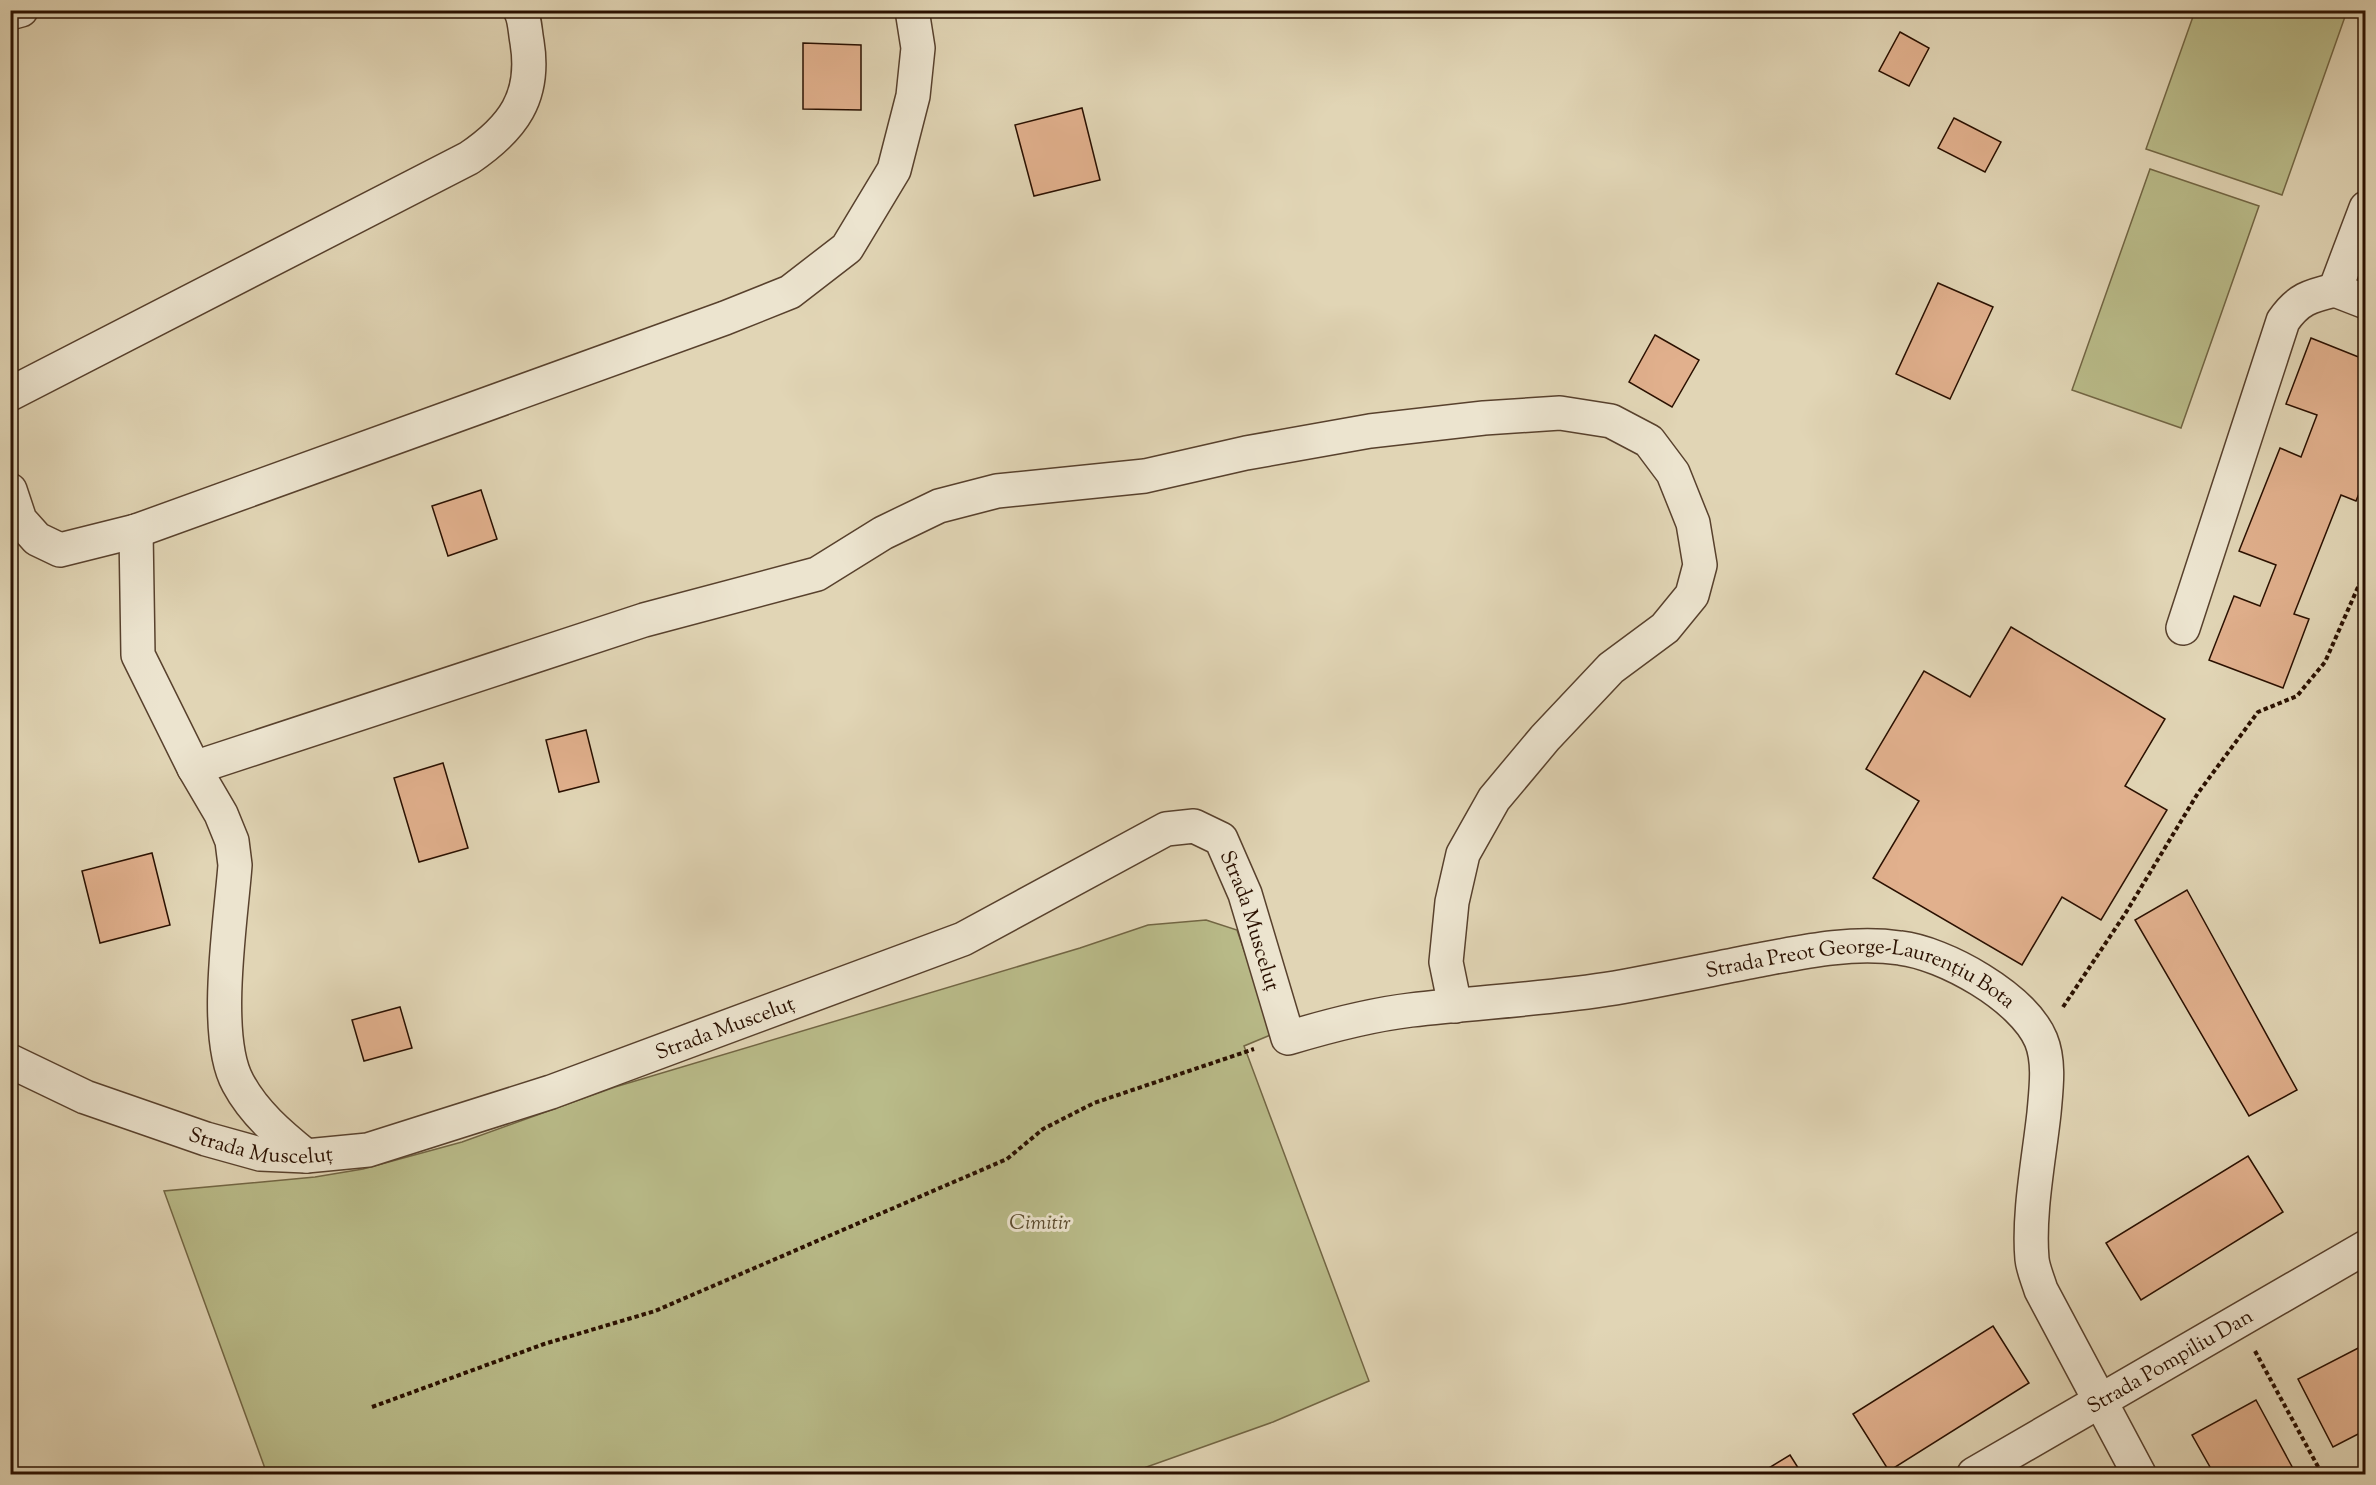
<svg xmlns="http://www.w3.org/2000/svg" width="2376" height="1485" font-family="'Sorts Mill Goudy',serif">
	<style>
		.green { fill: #b9bb89; stroke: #726644; stroke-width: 1.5 }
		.building { fill: #e1b08d; stroke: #2a1000; stroke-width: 1.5 }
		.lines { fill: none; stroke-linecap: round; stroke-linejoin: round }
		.street-casing { stroke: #58412d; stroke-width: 36 }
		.path { stroke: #2a1000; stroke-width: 4; stroke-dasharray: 4.5 3; stroke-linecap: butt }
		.street { stroke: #ece4cf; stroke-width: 33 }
		.labels { text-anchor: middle; stroke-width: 6; stroke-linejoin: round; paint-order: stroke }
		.street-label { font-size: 21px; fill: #2a1000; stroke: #ece4cf }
		.park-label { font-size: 21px; font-style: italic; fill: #5c4c30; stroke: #ece4cf }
	</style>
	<rect width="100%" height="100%" fill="#e1d5b5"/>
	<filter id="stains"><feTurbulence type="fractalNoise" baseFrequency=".00333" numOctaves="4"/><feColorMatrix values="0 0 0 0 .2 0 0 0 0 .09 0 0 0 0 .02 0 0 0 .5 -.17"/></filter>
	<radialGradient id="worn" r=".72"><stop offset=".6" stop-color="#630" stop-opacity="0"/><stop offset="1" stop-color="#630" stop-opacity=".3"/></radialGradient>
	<!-- green -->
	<g class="green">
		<path d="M 2195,11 L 2347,11 L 2282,195 L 2146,149 Z"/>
		<path d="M 2150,169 L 2259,206 L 2181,428 L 2072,390 Z"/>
		<path d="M 1206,920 L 1237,930 L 1273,1034 L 1244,1046 L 1369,1381 L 1273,1422 L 1127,1474 L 267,1474 L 164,1191 L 315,1177 L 363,1169 L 462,1142 L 615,1087 L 1080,948 L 1148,925 Z"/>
	</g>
	<!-- building -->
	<g class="building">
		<path d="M 1900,32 L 1929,48 L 1909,86 L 1879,71 Z"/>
		<path d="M 803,43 L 861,45 L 861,110 L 803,109 Z"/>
		<path d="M 1082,108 L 1100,180 L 1034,196 L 1015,125 Z"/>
		<path d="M 1954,118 L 2001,142 L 1985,172 L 1938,148 Z"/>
		<path d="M 1938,283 L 1993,307 L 1950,399 L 1896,374 Z"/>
		<path d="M 1655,335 L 1699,360 L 1672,407 L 1629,382 Z"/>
		<path d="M 2311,338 L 2361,358 L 2366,347 L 2366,476 L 2356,501 L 2341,495 L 2294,614 L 2309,619 L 2283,688 L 2209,660 L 2234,596 L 2260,606 L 2276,565 L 2239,551 L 2280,448 L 2301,457 L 2317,415 L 2286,404 Z"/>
		<path d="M 481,490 L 497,539 L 448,556 L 432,506 Z"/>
		<path d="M 2011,627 L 2165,719 L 2125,786 L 2167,810 L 2101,920 L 2062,897 L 2022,965 L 1873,878 L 1919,801 L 1866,769 L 1924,671 L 1970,697 Z"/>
		<path d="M 586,730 L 599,782 L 559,792 L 546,740 Z"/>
		<path d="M 443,763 L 468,848 L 419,862 L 394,778 Z"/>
		<path d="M 152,853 L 170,925 L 100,943 L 82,871 Z"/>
		<path d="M 2187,890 L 2297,1090 L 2249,1116 L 2135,920 Z"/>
		<path d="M 400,1007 L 412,1048 L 364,1061 L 352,1020 Z"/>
		<path d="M 2248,1156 L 2283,1212 L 2141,1300 L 2106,1243 Z"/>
		<path d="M 1993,1326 L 2029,1383 L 1889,1471 L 1853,1414 Z"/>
		<path d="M 2366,1344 L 2366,1430 L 2333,1447 L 2298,1379 Z"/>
		<path d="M 2256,1400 L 2296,1474 L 2214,1474 L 2192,1435 Z"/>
		<path d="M 1790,1455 L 1802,1474 L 1759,1474 Z"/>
	</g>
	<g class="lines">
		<!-- street casing -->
		<g class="street-casing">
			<g id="street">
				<path d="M 10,13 L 21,10"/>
				<path d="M 2366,208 L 2335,290 L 2366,302"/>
				<path d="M 10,394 L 469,158 C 513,128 536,97 527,42 C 525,32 525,18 520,10"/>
				<path d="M 10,490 L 20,520 L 37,539 L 60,550 L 136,531 L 725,318 L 790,292 L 847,248 L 894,170 L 913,96 L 918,48 L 912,10"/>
				<path d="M 136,531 L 138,655 L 194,768 L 221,814 L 232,841 L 235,865 C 231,920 212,1036 238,1083 C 254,1113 280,1135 306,1156"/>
				<path d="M 2183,628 L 2283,321 C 2298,299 2310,296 2335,290"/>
				<path d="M 194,768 L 644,620 L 817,574 L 883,533 L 939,506 L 997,491 L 1145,476 L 1246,453 L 1370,431 L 1484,418 L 1560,413 L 1611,421 L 1649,441 L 1673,473 L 1693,523 L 1700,565 L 1692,595 L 1665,628 L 1611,668 L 1545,738 L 1494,799 L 1463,854 L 1452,902 L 1446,962 L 1455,1006"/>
				<path id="s1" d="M 10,1061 L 85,1097 L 206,1139 L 260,1154 L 306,1156 L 368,1150 L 551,1092 L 963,939 L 1166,829 L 1194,826 L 1221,839 L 1245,894 L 1288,1038 C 1328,1026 1369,1015 1411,1010 C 1479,1002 1547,999 1615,988 C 1661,980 1708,970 1754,961 C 1802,952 1851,941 1900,948 C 1944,953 2023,997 2041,1040 C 2050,1062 2046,1090 2044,1113 C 2039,1159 2028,1214 2032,1259 C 2033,1269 2038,1280 2041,1290 L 2139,1474"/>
				<path id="s2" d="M 1974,1474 L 2366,1247"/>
			</g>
		</g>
		<!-- path -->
		<g class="path">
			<path d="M 2063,1007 L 2125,914 L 2198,793 L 2258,712 L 2297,696 L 2325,662 L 2366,569"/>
			<path d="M 2255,1351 L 2322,1474"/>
			<path d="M 372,1407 L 544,1344 L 655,1311 L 1007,1159 L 1043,1129 L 1094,1103 L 1254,1049"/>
		</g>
		<!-- street -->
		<use href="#street" class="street"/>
	</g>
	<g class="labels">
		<!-- street labels -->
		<g class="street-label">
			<text dy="7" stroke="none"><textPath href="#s1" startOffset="1383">Strada Musceluț</textPath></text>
			<text dy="7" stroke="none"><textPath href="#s1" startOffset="2092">Strada Preot George-Laurențiu Bota</textPath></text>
			<text dy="7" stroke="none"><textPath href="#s1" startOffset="753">Strada Musceluț</textPath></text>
			<text dy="7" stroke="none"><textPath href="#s1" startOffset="267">Strada Musceluț</textPath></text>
			<text dy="7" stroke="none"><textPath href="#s2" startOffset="226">Strada Pompiliu Dan</textPath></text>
		</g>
		<!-- park labels -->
		<g class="park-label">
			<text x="1040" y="1229">Cimitir</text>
		</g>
	</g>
	<!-- margin -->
	<rect width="2376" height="1485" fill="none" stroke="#e1d5b5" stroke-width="36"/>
	<rect x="12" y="12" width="2352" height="1461" fill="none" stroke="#2a1000" stroke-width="3"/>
	<rect x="18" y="18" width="2340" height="1449" fill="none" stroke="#2a1000" stroke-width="1.5"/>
	<rect width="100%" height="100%" filter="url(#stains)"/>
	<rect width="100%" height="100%" fill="url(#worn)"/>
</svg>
